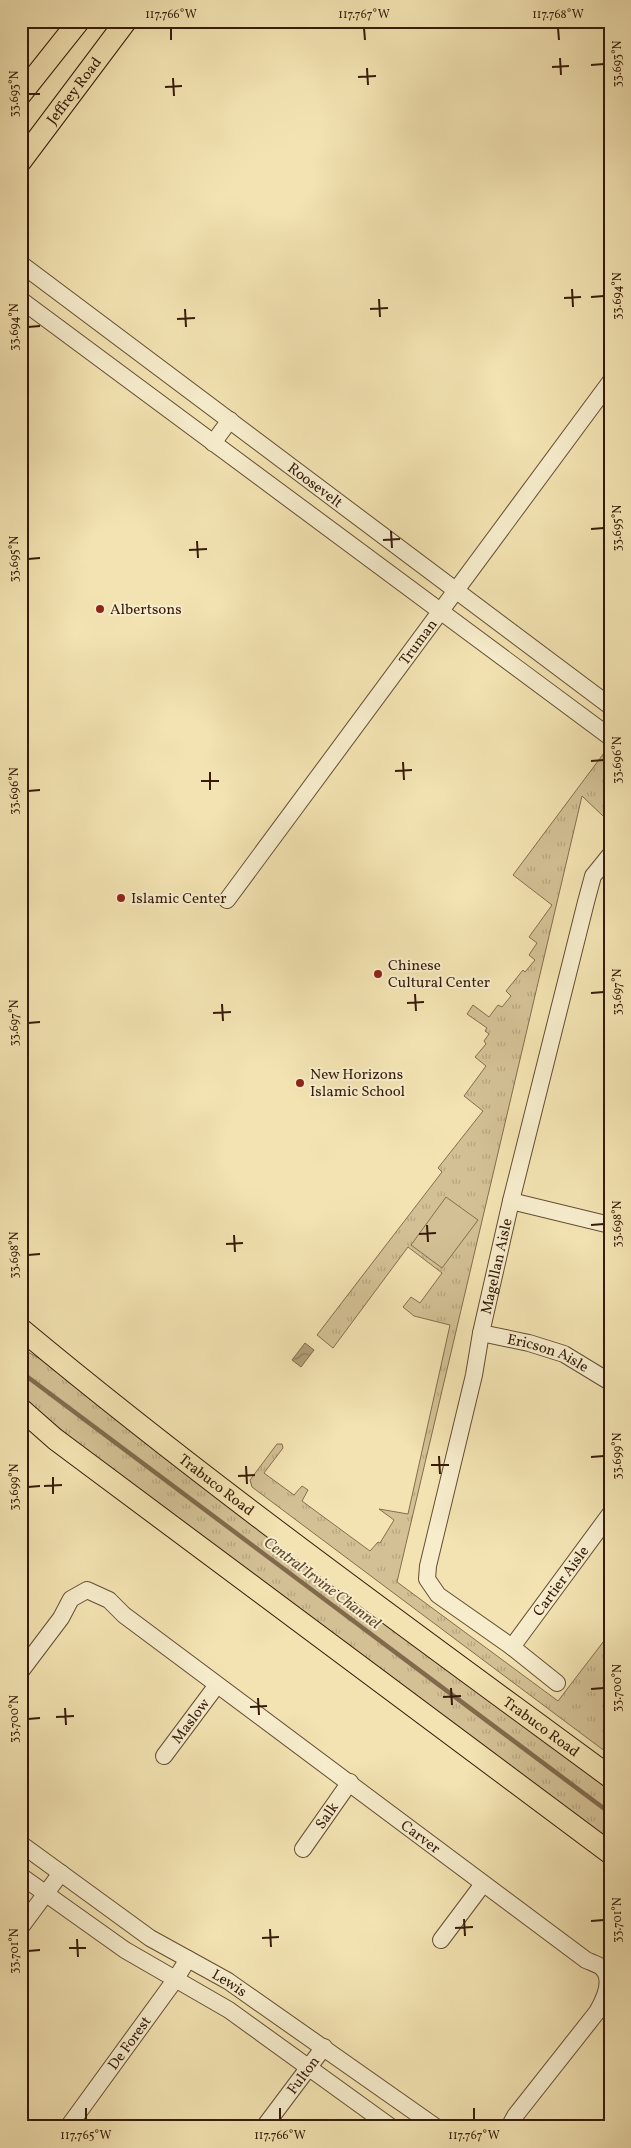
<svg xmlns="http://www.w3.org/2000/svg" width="631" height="2148" font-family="Vollkorn,serif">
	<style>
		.grass { fill: url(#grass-tufts); stroke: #846e4f }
		.garden { fill: #d3c195; stroke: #846e4f }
		.water { fill: url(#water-waves); stroke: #816a4c }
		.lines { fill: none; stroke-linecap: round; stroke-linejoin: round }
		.stream { stroke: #816a4c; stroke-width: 4.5 }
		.minor-casing { stroke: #654d33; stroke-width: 18 }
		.major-casing { stroke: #361b09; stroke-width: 23 }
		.minor { stroke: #f7edcd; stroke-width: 16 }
		.major { stroke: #f3e3b2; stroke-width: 21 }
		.ticks { fill: none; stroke: #361b09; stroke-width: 2 }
		.poi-dot { fill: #8f2418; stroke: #f7edcd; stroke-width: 2 }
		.labels { text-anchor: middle; stroke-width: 4; stroke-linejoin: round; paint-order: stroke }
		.street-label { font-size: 15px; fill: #361b09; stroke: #f7edcd }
		.poi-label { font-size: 15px; fill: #361b09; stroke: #f7edcd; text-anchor: start }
		.water-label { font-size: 16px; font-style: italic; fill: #624930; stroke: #f7edcd }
		.neatline { fill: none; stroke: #361b09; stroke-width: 2 }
		.ticks-label { font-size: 12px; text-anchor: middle; fill: #361b09 }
	</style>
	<defs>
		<pattern id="grass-tufts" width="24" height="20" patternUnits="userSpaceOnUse" patternTransform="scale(1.25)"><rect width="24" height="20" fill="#d3c195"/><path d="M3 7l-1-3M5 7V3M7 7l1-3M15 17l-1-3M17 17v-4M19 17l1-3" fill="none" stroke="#b6a57f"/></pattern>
		<pattern id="water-waves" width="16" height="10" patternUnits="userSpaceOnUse" patternTransform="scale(1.25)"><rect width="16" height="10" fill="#b39f79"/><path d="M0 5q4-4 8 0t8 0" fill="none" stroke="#928161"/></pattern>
	</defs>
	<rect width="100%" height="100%" fill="#f3e3b2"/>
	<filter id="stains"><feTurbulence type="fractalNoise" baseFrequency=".004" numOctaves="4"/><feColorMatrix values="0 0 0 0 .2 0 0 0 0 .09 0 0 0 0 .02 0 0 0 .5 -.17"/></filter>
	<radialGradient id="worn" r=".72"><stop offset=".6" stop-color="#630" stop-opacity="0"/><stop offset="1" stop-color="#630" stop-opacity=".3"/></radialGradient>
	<!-- grass -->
	<g class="grass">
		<path d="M 604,753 L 610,757 L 610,809 L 603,816 L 582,796 L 397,1582 L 558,1701 L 610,1633 L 610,1755 L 252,1487 L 250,1480 L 277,1444 L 282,1444 L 283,1448 L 264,1473 L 294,1495 L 302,1486 L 308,1490 L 302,1501 L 370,1551 L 378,1542 L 380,1543 L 394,1520 L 379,1509 L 408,1514 L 450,1325 L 414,1316 L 403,1307 L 411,1297 L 420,1303 L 442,1273 L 408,1247 L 333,1348 L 317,1335 L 442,1172 L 438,1168 L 483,1111 L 464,1096 L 486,1066 L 475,1057 L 486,1044 L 484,1041 L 489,1034 L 485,1031 L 487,1028 L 467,1014 L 473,1005 L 489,1017 L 498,1005 L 502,1007 L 511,996 L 506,991 L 523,970 L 525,972 L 535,960 L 529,955 L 537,943 L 529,937 L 552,905 L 513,875 Z"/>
		<path d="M 21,1348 L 54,1367 L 610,1785 L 610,1841 L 90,1453 L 21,1397 Z"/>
	</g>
	<!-- garden -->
	<path class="garden" d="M 446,1197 L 478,1220 L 442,1268 L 411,1245 Z"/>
	<!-- water -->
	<path class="water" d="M 305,1343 L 314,1350 L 301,1367 L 292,1360 Z"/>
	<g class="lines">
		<!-- stream -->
		<path class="stream" d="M 21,1372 L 610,1813"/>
		<!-- minor casing -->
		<g class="minor-casing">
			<g id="minor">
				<path id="s1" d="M 21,264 L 610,706"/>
				<path d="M 21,300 C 217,447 414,591 610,737"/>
				<path d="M 213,443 L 230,420"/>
				<path id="s2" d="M 227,900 L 610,382"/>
				<path d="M 511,1201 L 610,1225"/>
				<path id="s3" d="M 481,1333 L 529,1343 L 564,1354 L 610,1382"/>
				<path id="s4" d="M 512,1647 L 610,1514"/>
				<path id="s5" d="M 21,1671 L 61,1618 L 71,1599 L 87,1590 L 109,1600 L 124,1615 L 586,1960 C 590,1962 597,1964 601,1967 C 615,1979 604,2000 597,2012 L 515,2116 L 509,2127"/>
				<path id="s6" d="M 557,1683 L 512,1647 L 438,1595 L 427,1579 L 428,1566 L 474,1375 L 481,1333 L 511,1201 L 586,902 L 593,876 L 610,855"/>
				<path id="s7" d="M 164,1756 L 217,1685"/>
				<path id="s8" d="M 21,1844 L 150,1938 L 228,1981 L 436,2127"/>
				<path id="s9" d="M 303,1849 L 350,1782"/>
				<path d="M 21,1876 L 125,1950 L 229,2010 L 391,2127"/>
				<path d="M 21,1927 L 61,1873"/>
				<path d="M 441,1940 L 483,1884"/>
				<path id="s10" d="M 68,2127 L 175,1980 L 188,1959"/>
				<path id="s11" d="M 264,2127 L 324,2047"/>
			</g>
		</g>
		<!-- major casing -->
		<g class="major-casing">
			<g id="major">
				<path d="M 21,94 L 79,21"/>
				<path id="s12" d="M 21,161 L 126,21"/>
				<path id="s13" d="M 21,1329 C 211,1487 412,1631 610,1777"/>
				<path d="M 21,1409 L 55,1439 L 610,1853"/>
			</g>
		</g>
		<!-- minor -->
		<use href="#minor" class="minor"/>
		<!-- major -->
		<use href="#major" class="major"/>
	</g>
	<!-- ticks -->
	<path class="ticks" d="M 171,28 L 171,40M 364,28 L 365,40M 558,28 L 559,40M 560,58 L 561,75M 591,65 L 604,64M 552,67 L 569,66M 367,68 L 368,85M 358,77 L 376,76M 173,78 L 174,96M 165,87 L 182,86M 28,94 L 40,94M 572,289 L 573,307M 591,297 L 604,296M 564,298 L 581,297M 379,299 L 380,317M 185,309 L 186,327M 370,309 L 388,308M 177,319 L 195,318M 28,327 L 40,326M 591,529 L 604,528M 391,531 L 392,548M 383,540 L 400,539M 197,541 L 198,558M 189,550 L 207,549M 28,559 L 40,558M 591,761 L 604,760M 403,762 L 404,780M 395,771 L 412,770M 210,772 L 210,790M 201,781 L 219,781M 28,791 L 40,790M 591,993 L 604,992M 415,994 L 416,1011M 407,1003 L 424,1002M 222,1004 L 223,1021M 213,1013 L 231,1012M 28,1023 L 40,1022M 427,1225 L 428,1242M 591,1225 L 604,1224M 419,1234 L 436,1233M 234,1235 L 235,1252M 226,1244 L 243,1243M 28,1255 L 40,1254M 439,1456 L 440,1474M 591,1457 L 604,1456M 431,1465 L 449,1465M 246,1466 L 247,1484M 238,1476 L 255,1475M 53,1477 L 53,1494M 44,1486 L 62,1485M 28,1487 L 40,1486M 451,1688 L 452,1705M 591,1689 L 604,1688M 443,1697 L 461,1696M 258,1698 L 259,1715M 250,1707 L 267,1706M 65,1708 L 66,1725M 56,1717 L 74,1716M 28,1719 L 40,1718M 464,1919 L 465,1936M 591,1921 L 604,1920M 455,1928 L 473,1927M 270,1929 L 271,1947M 262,1938 L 279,1937M 77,1939 L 78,1957M 69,1948 L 86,1948M 28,1951 L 40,1950M 86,2108 L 86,2120M 280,2108 L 280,2120M 474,2108 L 474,2120"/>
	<!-- markers -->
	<g class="poi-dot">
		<circle cx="100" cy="609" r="5"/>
		<circle cx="121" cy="898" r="5"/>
		<circle cx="378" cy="974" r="5"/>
		<circle cx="300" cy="1083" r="5"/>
	</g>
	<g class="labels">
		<!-- street labels -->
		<g class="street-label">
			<text dy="5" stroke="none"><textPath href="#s12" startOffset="88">Jeffrey Road</textPath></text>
			<text dy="5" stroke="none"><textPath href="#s1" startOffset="368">Roosevelt</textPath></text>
			<text dy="5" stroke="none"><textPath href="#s2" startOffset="321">Truman</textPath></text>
			<text dy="5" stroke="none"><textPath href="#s6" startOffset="488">Magellan Aisle</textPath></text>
			<text dy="5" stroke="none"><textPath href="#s3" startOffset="70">Ericson Aisle</textPath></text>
			<text dy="5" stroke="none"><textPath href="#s13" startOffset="250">Trabuco Road</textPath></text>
			<text dy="5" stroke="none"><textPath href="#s4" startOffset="82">Cartier Aisle</textPath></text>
			<text dy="5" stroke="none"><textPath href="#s7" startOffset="44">Maslow</textPath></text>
			<text dy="5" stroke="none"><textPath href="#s13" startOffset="655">Trabuco Road</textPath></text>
			<text dy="5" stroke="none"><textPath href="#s9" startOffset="41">Salk</textPath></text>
			<text dy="5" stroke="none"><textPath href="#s5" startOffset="522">Carver</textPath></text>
			<text dy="5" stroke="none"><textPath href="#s8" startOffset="251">Lewis</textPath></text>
			<text dy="5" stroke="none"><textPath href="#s10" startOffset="104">De Forest</textPath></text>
			<text dy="5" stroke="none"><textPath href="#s11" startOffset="65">Fulton</textPath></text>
		</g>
		<!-- poi labels -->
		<g class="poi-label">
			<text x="110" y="614">Albertsons</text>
			<text x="131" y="903">Islamic Center</text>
			<text x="388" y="970">Chinese<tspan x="388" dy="17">Cultural Center</tspan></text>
			<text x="310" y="1079">New Horizons<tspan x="310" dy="17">Islamic School</tspan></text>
		</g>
		<!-- water labels -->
		<g class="water-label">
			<text transform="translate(323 1582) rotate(37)" y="6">Central Irvine Channel</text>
		</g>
	</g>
	<!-- margin -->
	<rect width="631" height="2148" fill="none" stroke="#f3e3b2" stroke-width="55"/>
	<rect x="28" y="28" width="576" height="2092" class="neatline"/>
	<g class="ticks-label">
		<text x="171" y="18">117.766°W</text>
		<text x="364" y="18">117.767°W</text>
		<text x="558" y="18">117.768°W</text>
		<text transform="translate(617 64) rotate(-90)" y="4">33.693°N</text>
		<text transform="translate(14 94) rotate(-90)" y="4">33.693°N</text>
		<text transform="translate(617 296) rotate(-90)" y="4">33.694°N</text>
		<text transform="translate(14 327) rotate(-90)" y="4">33.694°N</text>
		<text transform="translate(617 528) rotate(-90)" y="4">33.695°N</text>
		<text transform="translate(14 559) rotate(-90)" y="4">33.695°N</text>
		<text transform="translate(617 760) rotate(-90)" y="4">33.696°N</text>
		<text transform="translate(14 791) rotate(-90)" y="4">33.696°N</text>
		<text transform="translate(617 992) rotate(-90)" y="4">33.697°N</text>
		<text transform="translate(14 1023) rotate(-90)" y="4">33.697°N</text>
		<text transform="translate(617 1224) rotate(-90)" y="4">33.698°N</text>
		<text transform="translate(14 1255) rotate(-90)" y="4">33.698°N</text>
		<text transform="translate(617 1456) rotate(-90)" y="4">33.699°N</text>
		<text transform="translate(14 1487) rotate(-90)" y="4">33.699°N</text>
		<text transform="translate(617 1688) rotate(-90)" y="4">33.700°N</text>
		<text transform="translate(14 1719) rotate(-90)" y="4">33.700°N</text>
		<text transform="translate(617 1920) rotate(-90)" y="4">33.701°N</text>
		<text transform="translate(14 1951) rotate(-90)" y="4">33.701°N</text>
		<text x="86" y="2139">117.765°W</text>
		<text x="280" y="2139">117.766°W</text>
		<text x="474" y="2139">117.767°W</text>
	</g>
	<rect width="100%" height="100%" filter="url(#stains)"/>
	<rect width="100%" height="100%" fill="url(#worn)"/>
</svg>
